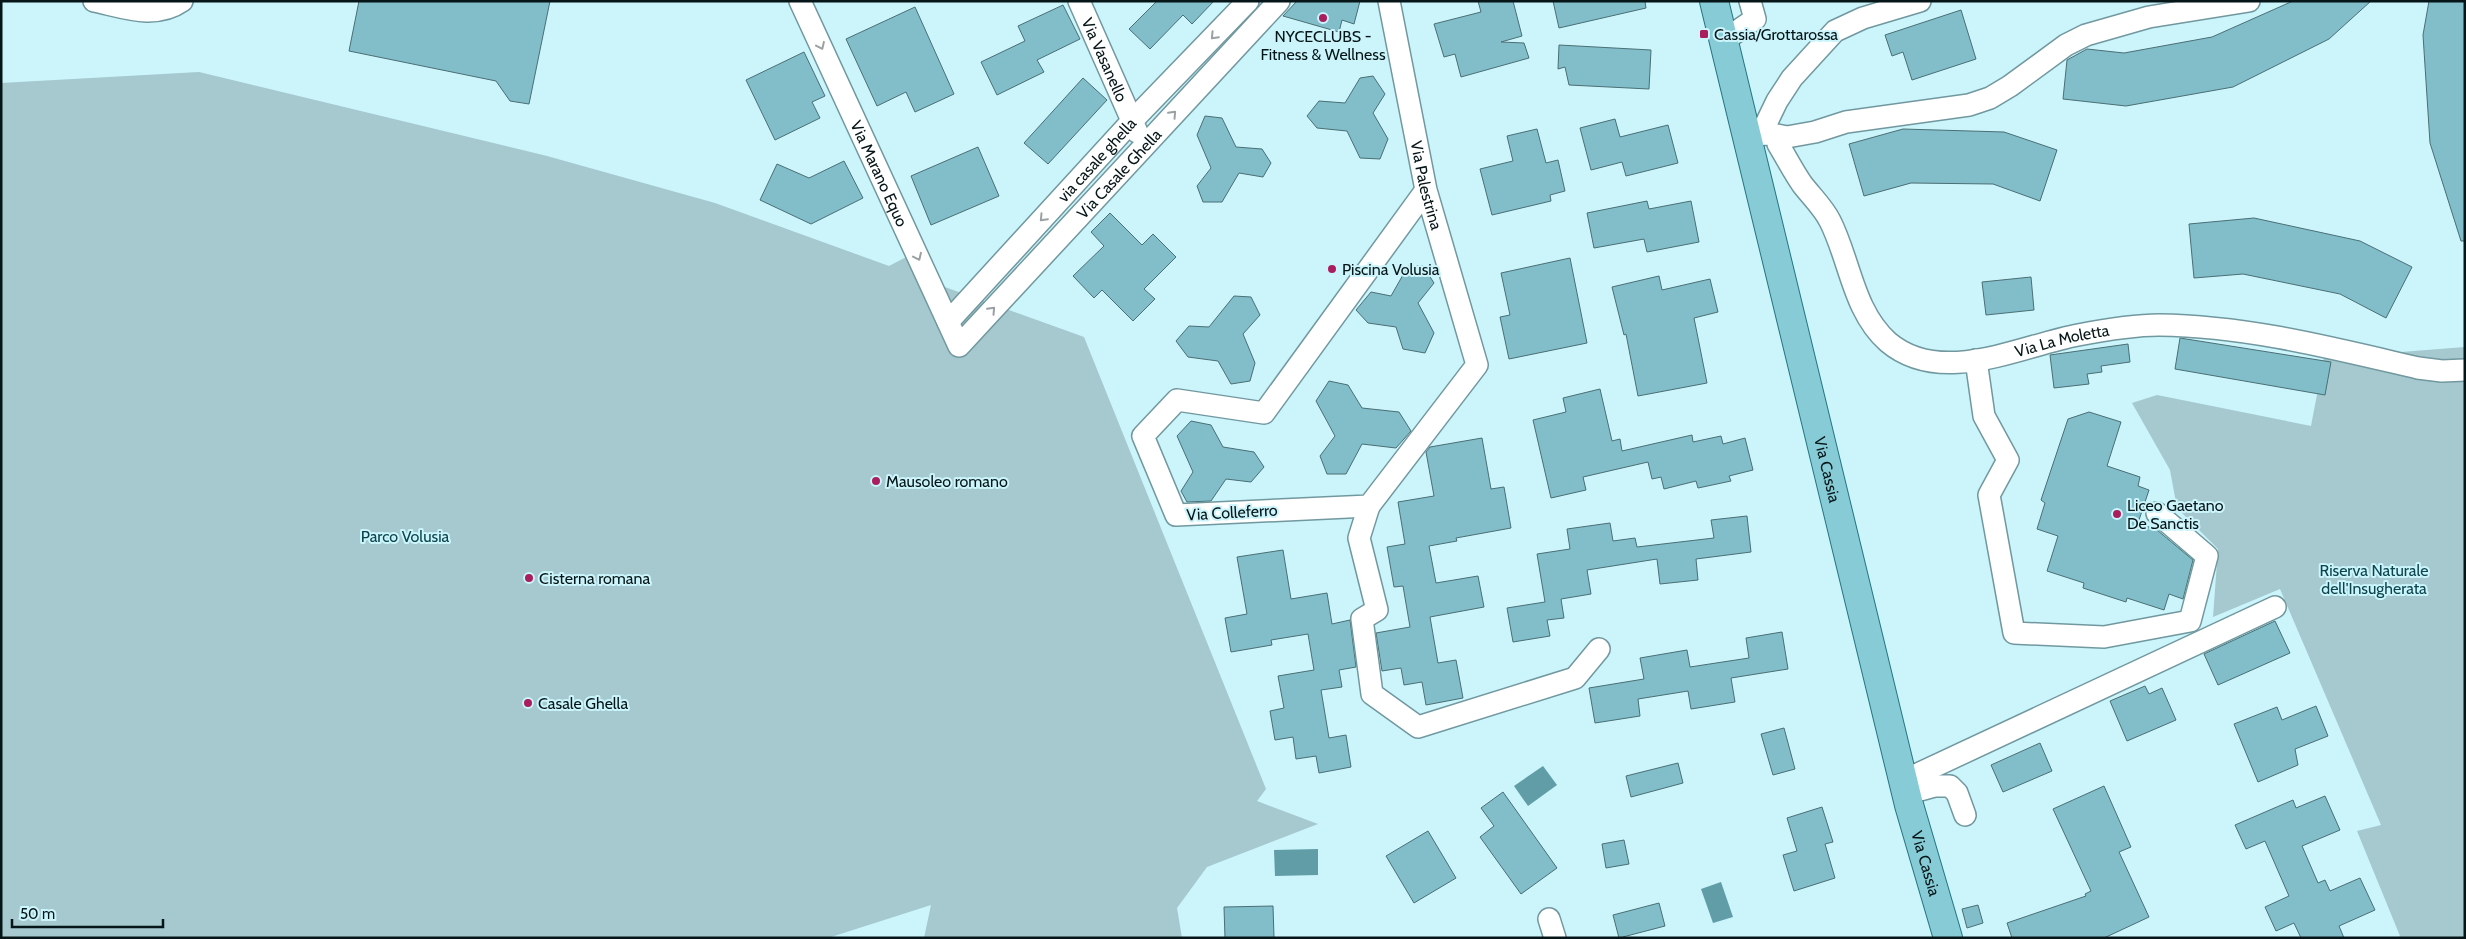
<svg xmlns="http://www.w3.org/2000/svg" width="2466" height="939" font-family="Cabin,sans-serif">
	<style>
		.green { fill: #a5c9cf }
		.water { fill: #609da7 }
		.building { fill: #81bec9; stroke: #4a6f75 }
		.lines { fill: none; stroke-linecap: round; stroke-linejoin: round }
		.minor-casing { stroke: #71989f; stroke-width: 24 }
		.major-casing { stroke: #257580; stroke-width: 30 }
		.minor { stroke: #fff; stroke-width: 21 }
		.major { stroke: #86cbd5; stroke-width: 28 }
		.oneway { stroke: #9ba1a2 }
		.poi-dot { fill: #aa1e5e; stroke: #cbf4fb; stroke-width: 2 }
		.labels { text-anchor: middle; stroke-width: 4; stroke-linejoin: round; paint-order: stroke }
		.poi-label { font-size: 16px; fill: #061517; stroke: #cbf4fb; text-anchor: start }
		.street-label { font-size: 16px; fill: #061517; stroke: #cbf4fb }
		.park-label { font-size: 16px; fill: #0b444c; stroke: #cbf4fb }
	</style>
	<rect width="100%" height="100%" fill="#cbf4fb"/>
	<!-- green -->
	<g class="green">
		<path d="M 199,72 L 547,156 L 715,203 L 889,266 L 916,252 L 928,281 L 1084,337 L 1266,789 L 1257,801 L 1318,824 L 1207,867 L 1177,908 L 1182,938 L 924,938 L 931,905 L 828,938 L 1,938 L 1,83 Z"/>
		<path d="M 2465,347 L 2465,938 L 2397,938 L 2400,936 L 2357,831 L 2381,825 L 2280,589 L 2213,617 L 2218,549 L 2177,508 L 2170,470 L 2132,403 L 2157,395 L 2311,426 L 2324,358 Z"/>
	</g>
	<!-- water -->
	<g class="water">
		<path d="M 1543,766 L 1557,785 L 1528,806 L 1514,786 Z"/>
		<path d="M 1318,849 L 1318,875 L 1275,876 L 1274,850 Z"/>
		<path d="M 1721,882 L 1733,917 L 1713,923 L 1701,889 Z"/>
	</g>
	<!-- building -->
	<g class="building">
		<path d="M 359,1 L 550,1 L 529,104 L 510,101 L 496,81 L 349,51 Z"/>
		<path d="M 1157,1 L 1214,1 L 1192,24 L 1183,15 L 1150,49 L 1129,29 Z"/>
		<path d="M 1297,1 L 1360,1 L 1354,24 L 1342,20 L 1339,32 L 1283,16 Z"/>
		<path d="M 1478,1 L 1513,1 L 1522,36 L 1501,42 L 1524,43 L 1529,58 L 1461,77 L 1455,54 L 1444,57 L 1434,24 L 1481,12 Z"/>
		<path d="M 1553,1 L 1645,1 L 1646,8 L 1559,28 Z"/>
		<path d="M 2293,1 L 2371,1 L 2329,39 L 2233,87 L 2126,106 L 2063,99 L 2067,60 L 2087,49 L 2124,53 L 2212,37 Z"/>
		<path d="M 2429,1 L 2465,1 L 2465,241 L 2461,241 L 2430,143 L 2423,35 Z"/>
		<path d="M 1063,5 L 1080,39 L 1037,60 L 1044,72 L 997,95 L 981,62 L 1025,41 L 1018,26 Z"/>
		<path d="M 915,7 L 954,94 L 915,112 L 906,92 L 877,106 L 846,39 Z"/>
		<path d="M 1961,10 L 1976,59 L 1912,80 L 1903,52 L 1892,56 L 1885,35 Z"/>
		<path d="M 1559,45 L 1651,50 L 1649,89 L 1569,85 L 1565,67 L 1558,69 Z"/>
		<path d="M 804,52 L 825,96 L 812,102 L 820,118 L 775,140 L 746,80 Z"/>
		<path d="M 1373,76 L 1385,94 L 1373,113 L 1388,139 L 1380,159 L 1360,158 L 1347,131 L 1317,128 L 1307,116 L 1319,101 L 1345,103 L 1360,78 Z"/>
		<path d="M 1083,78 L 1107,100 L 1048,164 L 1024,143 Z"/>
		<path d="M 1205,116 L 1222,118 L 1236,147 L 1262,149 L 1271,163 L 1263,177 L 1239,173 L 1222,202 L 1203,202 L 1197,186 L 1211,168 L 1197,135 Z"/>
		<path d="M 1615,119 L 1620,137 L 1668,125 L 1678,163 L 1626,176 L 1622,162 L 1591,170 L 1580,128 Z"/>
		<path d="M 1537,129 L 1546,163 L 1558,160 L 1565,191 L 1550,195 L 1551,201 L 1492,215 L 1480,169 L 1513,161 L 1507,136 Z"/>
		<path d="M 1903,129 L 2004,132 L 2057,150 L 2040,201 L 1993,184 L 1911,183 L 1864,196 L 1849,144 Z"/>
		<path d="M 978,147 L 999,196 L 931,225 L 911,176 Z"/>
		<path d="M 844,161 L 863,198 L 811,224 L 760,200 L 777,164 L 809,178 Z"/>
		<path d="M 1647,201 L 1649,209 L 1691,201 L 1699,242 L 1647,252 L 1644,239 L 1594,248 L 1587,213 Z"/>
		<path d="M 1110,213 L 1142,245 L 1153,234 L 1176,257 L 1144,289 L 1155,299 L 1133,321 L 1102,290 L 1094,298 L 1073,276 L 1104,246 L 1091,232 Z"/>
		<path d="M 2254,218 L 2360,241 L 2412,267 L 2386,318 L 2340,294 L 2243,274 L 2194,278 L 2189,224 Z"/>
		<path d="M 1570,258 L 1587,343 L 1509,359 L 1500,317 L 1510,315 L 1501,273 Z"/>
		<path d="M 1408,266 L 1423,266 L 1434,283 L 1418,303 L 1434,333 L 1425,353 L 1403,349 L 1396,327 L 1368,323 L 1356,310 L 1371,292 L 1391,296 Z"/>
		<path d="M 1659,276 L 1662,290 L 1710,279 L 1718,312 L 1694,318 L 1707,383 L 1638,396 L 1626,334 L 1624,335 L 1612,287 Z"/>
		<path d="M 2031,277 L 2034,310 L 1986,315 L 1982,282 Z"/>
		<path d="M 1234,296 L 1251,297 L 1260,315 L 1243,334 L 1255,363 L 1250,381 L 1231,384 L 1218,361 L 1188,357 L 1176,341 L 1189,326 L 1209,327 Z"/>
		<path d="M 2180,338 L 2331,362 L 2325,395 L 2175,369 Z"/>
		<path d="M 2128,344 L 2130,362 L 2101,366 L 2102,372 L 2087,374 L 2089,384 L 2054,388 L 2050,355 Z"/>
		<path d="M 1329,381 L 1348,385 L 1362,408 L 1399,412 L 1411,431 L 1396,448 L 1362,444 L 1346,474 L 1327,474 L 1320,456 L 1335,436 L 1316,401 Z"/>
		<path d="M 1600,389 L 1612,441 L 1620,439 L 1622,451 L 1692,435 L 1693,442 L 1721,436 L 1723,444 L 1745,438 L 1753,470 L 1729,476 L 1731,481 L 1698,488 L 1696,481 L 1664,489 L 1661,477 L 1652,479 L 1648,462 L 1583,477 L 1586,490 L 1551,498 L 1533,420 L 1566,412 L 1563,398 Z"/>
		<path d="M 2089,412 L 2121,422 L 2107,466 L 2140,477 L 2138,486 L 2149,490 L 2138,523 L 2157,530 L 2193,560 L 2183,599 L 2169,594 L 2164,610 L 2127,598 L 2126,602 L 2083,588 L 2084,583 L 2047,571 L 2058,536 L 2037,529 L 2045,503 L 2041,500 L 2068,419 Z"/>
		<path d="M 1191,421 L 1211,425 L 1223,447 L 1254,452 L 1264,467 L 1251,482 L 1226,479 L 1211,501 L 1187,502 L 1181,491 L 1193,472 L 1177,436 Z"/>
		<path d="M 1482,438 L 1491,489 L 1504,487 L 1511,528 L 1456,538 L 1457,541 L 1429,546 L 1436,583 L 1478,576 L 1484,607 L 1430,617 L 1438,663 L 1456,660 L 1463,698 L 1426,705 L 1422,682 L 1404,685 L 1401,668 L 1382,671 L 1376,633 L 1410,627 L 1403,586 L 1394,587 L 1387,547 L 1405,544 L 1398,502 L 1434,496 L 1426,452 L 1430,447 Z"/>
		<path d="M 1747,516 L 1751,552 L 1696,559 L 1698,580 L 1660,584 L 1657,559 L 1587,570 L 1591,594 L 1561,599 L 1564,618 L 1547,620 L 1550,636 L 1513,642 L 1507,608 L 1545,602 L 1537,554 L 1570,549 L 1567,529 L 1610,523 L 1613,541 L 1635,538 L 1637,547 L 1714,538 L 1711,520 Z"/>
		<path d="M 1283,550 L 1291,599 L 1327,593 L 1332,624 L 1350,620 L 1356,667 L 1339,670 L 1342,687 L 1321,690 L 1329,738 L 1346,735 L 1351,767 L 1319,773 L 1316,756 L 1296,759 L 1293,737 L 1275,740 L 1270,711 L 1284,708 L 1278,676 L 1314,670 L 1308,634 L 1271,640 L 1272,645 L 1231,652 L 1225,618 L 1247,614 L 1237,557 Z"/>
		<path d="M 2275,621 L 2290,653 L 2218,685 L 2204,654 Z"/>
		<path d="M 1782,632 L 1788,669 L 1731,678 L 1735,702 L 1691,709 L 1688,691 L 1638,699 L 1640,716 L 1595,723 L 1589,688 L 1644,679 L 1640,658 L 1687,650 L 1690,667 L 1749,658 L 1746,638 Z"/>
		<path d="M 2145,686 L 2149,694 L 2162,688 L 2176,720 L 2127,741 L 2110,701 Z"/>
		<path d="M 2316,706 L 2328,736 L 2295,749 L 2298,765 L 2258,782 L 2234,724 L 2277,707 L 2282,720 Z"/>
		<path d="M 1784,728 L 1795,769 L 1773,775 L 1761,734 Z"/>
		<path d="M 2040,743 L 2052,771 L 2003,792 L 1991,765 Z"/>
		<path d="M 1678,763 L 1683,783 L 1631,797 L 1626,776 Z"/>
		<path d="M 2104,786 L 2131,847 L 2119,852 L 2149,917 L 2104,938 L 2012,938 L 2007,923 L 2086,896 L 2085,894 L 2091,891 L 2053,809 Z"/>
		<path d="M 1503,792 L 1557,868 L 1521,894 L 1480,837 L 1494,826 L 1481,808 Z"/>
		<path d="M 2325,796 L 2340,830 L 2302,846 L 2318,883 L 2325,880 L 2330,891 L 2360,878 L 2375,910 L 2339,926 L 2344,938 L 2301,938 L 2294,923 L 2276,931 L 2265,907 L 2289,896 L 2265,841 L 2246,849 L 2235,825 L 2293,800 L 2296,808 Z"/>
		<path d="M 1822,807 L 1833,842 L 1825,844 L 1835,878 L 1794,891 L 1783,855 L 1797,851 L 1787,818 Z"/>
		<path d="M 1428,831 L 1456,878 L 1414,903 L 1386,856 Z"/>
		<path d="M 1624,840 L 1629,864 L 1606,868 L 1602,844 Z"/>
		<path d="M 1659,903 L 1665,926 L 1619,938 L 1613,915 Z"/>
		<path d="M 1978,905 L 1983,923 L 1967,928 L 1962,909 Z"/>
		<path d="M 1273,906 L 1274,938 L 1225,938 L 1224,907 Z"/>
	</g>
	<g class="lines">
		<!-- minor casing -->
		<g class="minor-casing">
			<g id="minor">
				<path d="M 94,1 C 123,7 155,20 182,1"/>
				<path id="s1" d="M 800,1 L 959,346 L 1279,1"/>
				<path id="s2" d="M 1079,1 L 1137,132"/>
				<path id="s3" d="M 1389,1 L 1426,190 L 1477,365 L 1369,506 L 1176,515 L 1143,436 L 1177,400 L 1264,413 L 1426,190"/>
				<path d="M 1723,41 L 1755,19 L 1750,1"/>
				<path d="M 1761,134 L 1777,101 L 1792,78 L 1835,31 L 1863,18 L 1920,1"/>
				<path d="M 1746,135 L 1772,134 L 1787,137 L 1815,132 L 1846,122 L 1969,105 L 1990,98 L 2010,86 L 2066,45 L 2086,35 L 2149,17 L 2249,1"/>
				<path id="s4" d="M 1778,144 C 1786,157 1793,171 1802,184 C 1811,196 1823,207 1830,221 C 1850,260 1853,311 1888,342 C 1941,387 2020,346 2078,335 C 2104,330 2132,325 2159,325 C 2247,326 2332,348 2418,368 L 2442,371 L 2465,370"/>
				<path id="s5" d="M 948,322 L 1132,121 L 1248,1"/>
				<path d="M 1976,360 L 1984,416 L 2008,460 L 1989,495 L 2014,633 L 2104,637 L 2190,621 L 2207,556 L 2157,513"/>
				<path d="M 1369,506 L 1359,538 L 1377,610 L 1362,619 L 1372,694 L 1418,727 L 1575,678 L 1599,649"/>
				<path d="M 1903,781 L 2275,607"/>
				<path d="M 1906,794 L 1935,786 L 1950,786 L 1957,793 L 1965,815"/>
				<path d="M 1549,919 L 1555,938"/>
			</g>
		</g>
		<!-- major casing -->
		<g class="major-casing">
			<g id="major">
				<path id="s6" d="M 1714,1 L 1909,805 L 1948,938"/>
			</g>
		</g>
		<!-- minor -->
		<use href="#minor" class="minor"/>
		<!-- major -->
		<use href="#major" class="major"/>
	</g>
	<!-- one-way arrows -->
	<defs><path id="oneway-chevron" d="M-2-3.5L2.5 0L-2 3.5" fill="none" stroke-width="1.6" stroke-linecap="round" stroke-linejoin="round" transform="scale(1.25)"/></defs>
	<g class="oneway">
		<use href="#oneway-chevron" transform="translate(1214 36) rotate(134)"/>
		<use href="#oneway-chevron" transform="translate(821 46) rotate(65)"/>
		<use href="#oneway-chevron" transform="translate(1173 114) rotate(-47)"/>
		<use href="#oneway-chevron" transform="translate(1043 218) rotate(133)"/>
		<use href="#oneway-chevron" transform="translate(918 257) rotate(65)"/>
		<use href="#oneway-chevron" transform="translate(992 310) rotate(-47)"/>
	</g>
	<!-- markers -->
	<g class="poi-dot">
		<circle cx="1323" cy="18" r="5"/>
		<rect x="1699" y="29" width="10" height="10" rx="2.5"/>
		<circle cx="1332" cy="269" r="5"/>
		<circle cx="876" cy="481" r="5"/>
		<circle cx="2117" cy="514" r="5"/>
		<circle cx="529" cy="578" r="5"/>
		<circle cx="528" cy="703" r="5"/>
	</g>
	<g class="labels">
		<!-- poi labels -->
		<g class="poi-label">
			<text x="1714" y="40">Cassia/Grottarossa</text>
			<text x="1323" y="42" text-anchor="middle">NYCECLUBS -<tspan x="1323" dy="18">Fitness &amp; Wellness</tspan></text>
			<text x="1342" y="275">Piscina Volusia</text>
			<text x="886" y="487">Mausoleo romano</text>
			<text x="2127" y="511">Liceo Gaetano<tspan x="2127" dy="18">De Sanctis</tspan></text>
			<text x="539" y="584">Cisterna romana</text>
			<text x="538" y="709">Casale Ghella</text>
		</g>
		<!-- street labels -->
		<g class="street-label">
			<text dy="6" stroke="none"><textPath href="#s2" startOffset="64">Via Vasanello</textPath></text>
			<text dy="6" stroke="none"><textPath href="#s5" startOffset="220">via casale ghella</textPath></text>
			<text dy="6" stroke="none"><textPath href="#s1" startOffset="615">Via Casale Ghella</textPath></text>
			<text dy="6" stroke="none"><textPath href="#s1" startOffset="190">Via Marano Equo</textPath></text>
			<text dy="6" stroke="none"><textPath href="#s3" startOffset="188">Via Palestrina</textPath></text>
			<text dy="6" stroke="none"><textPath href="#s4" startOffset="410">Via La Moletta</textPath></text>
			<text dy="6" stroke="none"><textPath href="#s6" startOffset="482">Via Cassia</textPath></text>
			<text transform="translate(1232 512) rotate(-3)" y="6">Via Colleferro</text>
			<text dy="6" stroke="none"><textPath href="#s6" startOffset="888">Via Cassia</textPath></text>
		</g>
		<!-- park labels -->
		<g class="park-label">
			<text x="405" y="542">Parco Volusia</text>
			<text x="2374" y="576">Riserva Naturale<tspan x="2374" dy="18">dell'Insugherata</tspan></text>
		</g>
	</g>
	<!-- border -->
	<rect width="2466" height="939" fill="none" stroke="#061517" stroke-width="5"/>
	<!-- scale -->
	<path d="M12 919v8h151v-8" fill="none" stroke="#061517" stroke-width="2.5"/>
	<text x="20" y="919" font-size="15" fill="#061517" stroke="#cbf4fb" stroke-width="4" paint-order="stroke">50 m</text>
</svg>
